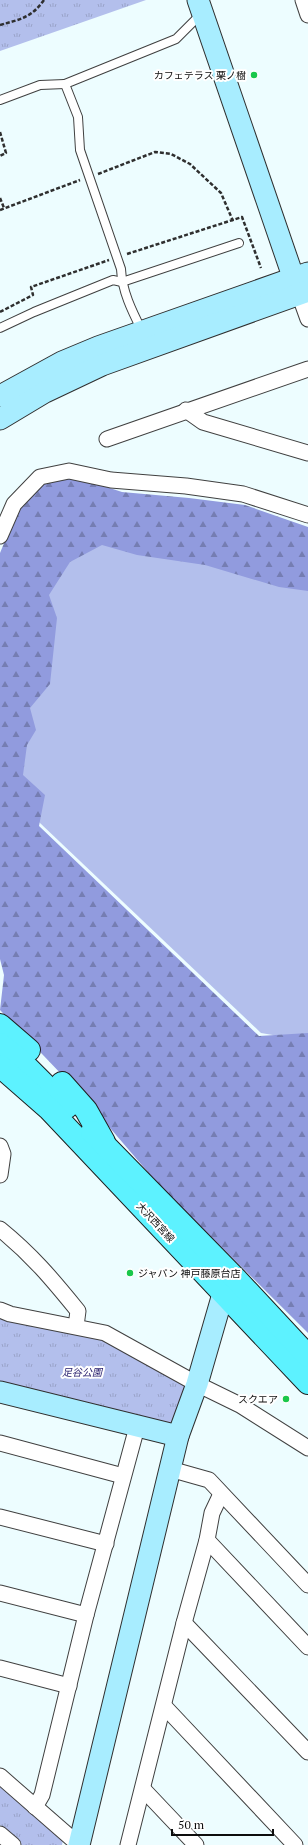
<svg xmlns="http://www.w3.org/2000/svg" width="308" height="1845" font-family="'PT Serif','Noto Sans JP',serif">
	<style>
		.grass { fill: #b3bfec }
		.forest { fill: url(#forest-firs) }
		.park { fill: url(#park-tufts) }
		.lines { fill: none; stroke-linecap: round; stroke-linejoin: round }
		.lane-casing { stroke: #404040; stroke-width: 10 }
		.street-casing { stroke: #404040; stroke-width: 17 }
		.secondary-casing { stroke: #2f2f2f; stroke-width: 23 }
		.primary-casing { stroke: #1e1e1e; stroke-width: 24 }
		.path { stroke: #2f2f2f; stroke-width: 2.5; stroke-dasharray: 4 2; stroke-linecap: butt }
		.lane { stroke: #fff; stroke-width: 8 }
		.street { stroke: #fff; stroke-width: 15 }
		.secondary { stroke: #a8edff; stroke-width: 21 }
		.primary { stroke: #5df2ff; stroke-width: 22 }
		.poi-dot { fill: #1ac74a; stroke: #fff; stroke-width: 1.5 }
		.labels { text-anchor: middle; stroke-width: 4; stroke-linejoin: round; paint-order: stroke }
		.poi-label { font-size: 10px; fill: #0d0d0d; stroke: #fff; text-anchor: end }
		.street-label { font-size: 10px; fill: #0d0d0d; stroke: #fff }
		.park-label { font-size: 10px; font-style: italic; fill: #221869; stroke: #fff }
	</style>
	<defs>
		<pattern id="forest-firs" width="22" height="20" patternUnits="userSpaceOnUse"><rect width="22" height="20" fill="#919bde"/><path d="M5 1l3.5 6h-7zM16 11l3.5 6h-7z" fill="#757db2"/></pattern>
		<pattern id="park-tufts" width="24" height="20" patternUnits="userSpaceOnUse"><rect width="24" height="20" fill="#b3bfec"/><path d="M3 7l-1-3M5 7V3M7 7l1-3M15 17l-1-3M17 17v-4M19 17l1-3" fill="none" stroke="#99a3c9"/></pattern>
	</defs>
	<rect width="100%" height="100%" fill="#edfdff"/>
	<!-- grass -->
	<path class="grass" d="M 46,516 L 308,573 L 308,1041 L 261,1033 L 0,785 L 0,645 Z"/>
	<!-- forest -->
	<path class="forest" d="M 73,476 L 122,492 L 189,498 L 245,505 L 308,527 L 308,591 L 279,587 L 205,565 L 137,555 L 102,545 L 70,562 L 49,595 L 57,618 L 50,684 L 30,708 L 36,730 L 27,745 L 23,775 L 45,795 L 39,826 L 259,1036 L 308,1033 L 308,1333 L 159,1185 L 86,1100 L 0,1010 L 4,975 L 0,959 L 0,553 L 19,507 L 42,483 Z"/>
	<!-- park -->
	<g class="park">
		<path d="M 0,0 L 146,0 L 0,51 Z"/>
		<path d="M 0,1312 L 94,1334 L 197,1384 L 178,1436 L 0,1392 Z"/>
		<path d="M 0,1784 L 63,1840 L 62,1845 L 22,1845 L 0,1825 Z"/>
	</g>
	<g class="lines">
		<!-- lane casing -->
		<g class="lane-casing">
			<g id="lane">
				<path d="M 0,100 L 40,85 L 65,84"/>
				<path d="M 0,328 L 34,312 L 113,280 L 122,282 L 239,243"/>
				<path d="M 142,331 C 132,311 122,291 121,269 L 80,150 L 78,117 L 65,84 L 176,39 L 202,13"/>
			</g>
		</g>
		<!-- street casing -->
		<g class="street-casing">
			<g id="street">
				<path d="M 303,0 L 308,15"/>
				<path d="M 299,294 L 308,319"/>
				<path d="M 186,410 L 203,422 L 308,453"/>
				<path d="M 107,439 L 308,369"/>
				<path d="M 0,536 L 14,504 L 40,477 L 69,471 L 111,480 L 186,486 L 243,494 L 308,515"/>
				<path d="M 0,1146 L 3,1154 L 0,1175"/>
				<path d="M 0,1229 C 32,1255 52,1279 78,1311 L 76,1326"/>
				<path d="M 0,1310 L 10,1314 L 105,1333 L 197,1384 L 240,1405 L 308,1448"/>
				<path d="M 0,1443 L 123,1476"/>
				<path d="M 170,1469 L 209,1480 L 308,1585"/>
				<path d="M 0,1517 L 106,1544"/>
				<path d="M 207,1540 L 308,1647"/>
				<path d="M 0,1593 L 86,1615"/>
				<path d="M 184,1623 L 308,1752"/>
				<path d="M 0,1668 L 69,1686"/>
				<path d="M 164,1706 L 295,1845"/>
				<path d="M 0,1776 L 79,1845"/>
				<path d="M 143,1789 L 196,1845"/>
				<path d="M 35,1807 L 42,1795 L 86,1615 L 137,1427"/>
				<path d="M 0,1834 L 13,1845"/>
				<path d="M 128,1845 L 184,1623 L 207,1540 L 212,1513 L 221,1494"/>
			</g>
		</g>
		<!-- secondary casing -->
		<g class="secondary-casing">
			<g id="secondary">
				<path d="M 198,0 L 298,291"/>
				<path d="M 0,396 L 62,362 L 98,347 L 308,273"/>
				<path d="M 0,419 L 45,392 L 102,365 L 308,291"/>
				<path d="M 0,1392 L 178,1436"/>
				<path d="M 79,1845 L 178,1436 L 197,1384 L 223,1294 L 235,1282"/>
			</g>
		</g>
		<!-- primary casing -->
		<g class="primary-casing">
			<g id="primary">
				<path d="M 0,1025 L 29,1050"/>
				<path d="M 0,1044 L 20,1060 L 67,1107"/>
				<path d="M 0,1066 L 49,1109 L 308,1383"/>
				<path d="M 62,1083 L 86,1110 L 104,1142"/>
				<path d="M 92,1132 L 237,1280 L 308,1356"/>
			</g>
		</g>
		<!-- path -->
		<g class="path">
			<path d="M 0,25 C 21,19 31,18 44,0"/>
			<path d="M 0,132 L 6,153 L 0,156"/>
			<path d="M 98,174 L 155,152 L 171,154 L 190,164 L 221,193 L 233,221"/>
			<path d="M 0,198 L 4,208"/>
			<path d="M 0,210 L 80,180"/>
			<path d="M 127,254 L 242,217 L 261,268"/>
			<path d="M 0,312 L 33,295 L 31,287 L 109,260"/>
		</g>
		<!-- lane -->
		<use href="#lane" class="lane"/>
		<!-- street -->
		<use href="#street" class="street"/>
		<!-- secondary -->
		<use href="#secondary" class="secondary"/>
		<!-- primary -->
		<use href="#primary" class="primary"/>
	</g>
	<!-- markers -->
	<g class="poi-dot">
		<circle cx="254" cy="75" r="4"/>
		<circle cx="130" cy="1273" r="4"/>
		<circle cx="286" cy="1399" r="4"/>
	</g>
	<g class="labels">
		<!-- poi labels -->
		<g class="poi-label">
			<text x="246" y="79">カフェテラス 栗ノ樹</text>
			<text x="138" y="1277" text-anchor="start">ジャパン 神戸藤原台店</text>
			<text x="278" y="1403">スクエア</text>
		</g>
		<!-- street labels -->
		<g class="street-label">
			<text transform="translate(156 1222) rotate(47)" y="4">大沢西宮線</text>
		</g>
		<!-- park labels -->
		<g class="park-label">
			<text x="82" y="1376">足谷公園</text>
		</g>
	</g>
	<!-- scale -->
	<path d="M172 1829v6h101v-6" fill="none" stroke="#0d0d0d" stroke-width="2"/>
	<text x="178" y="1829" font-size="12" fill="#0d0d0d" stroke="#ffffff" stroke-width="3" paint-order="stroke">50 m</text>
</svg>
